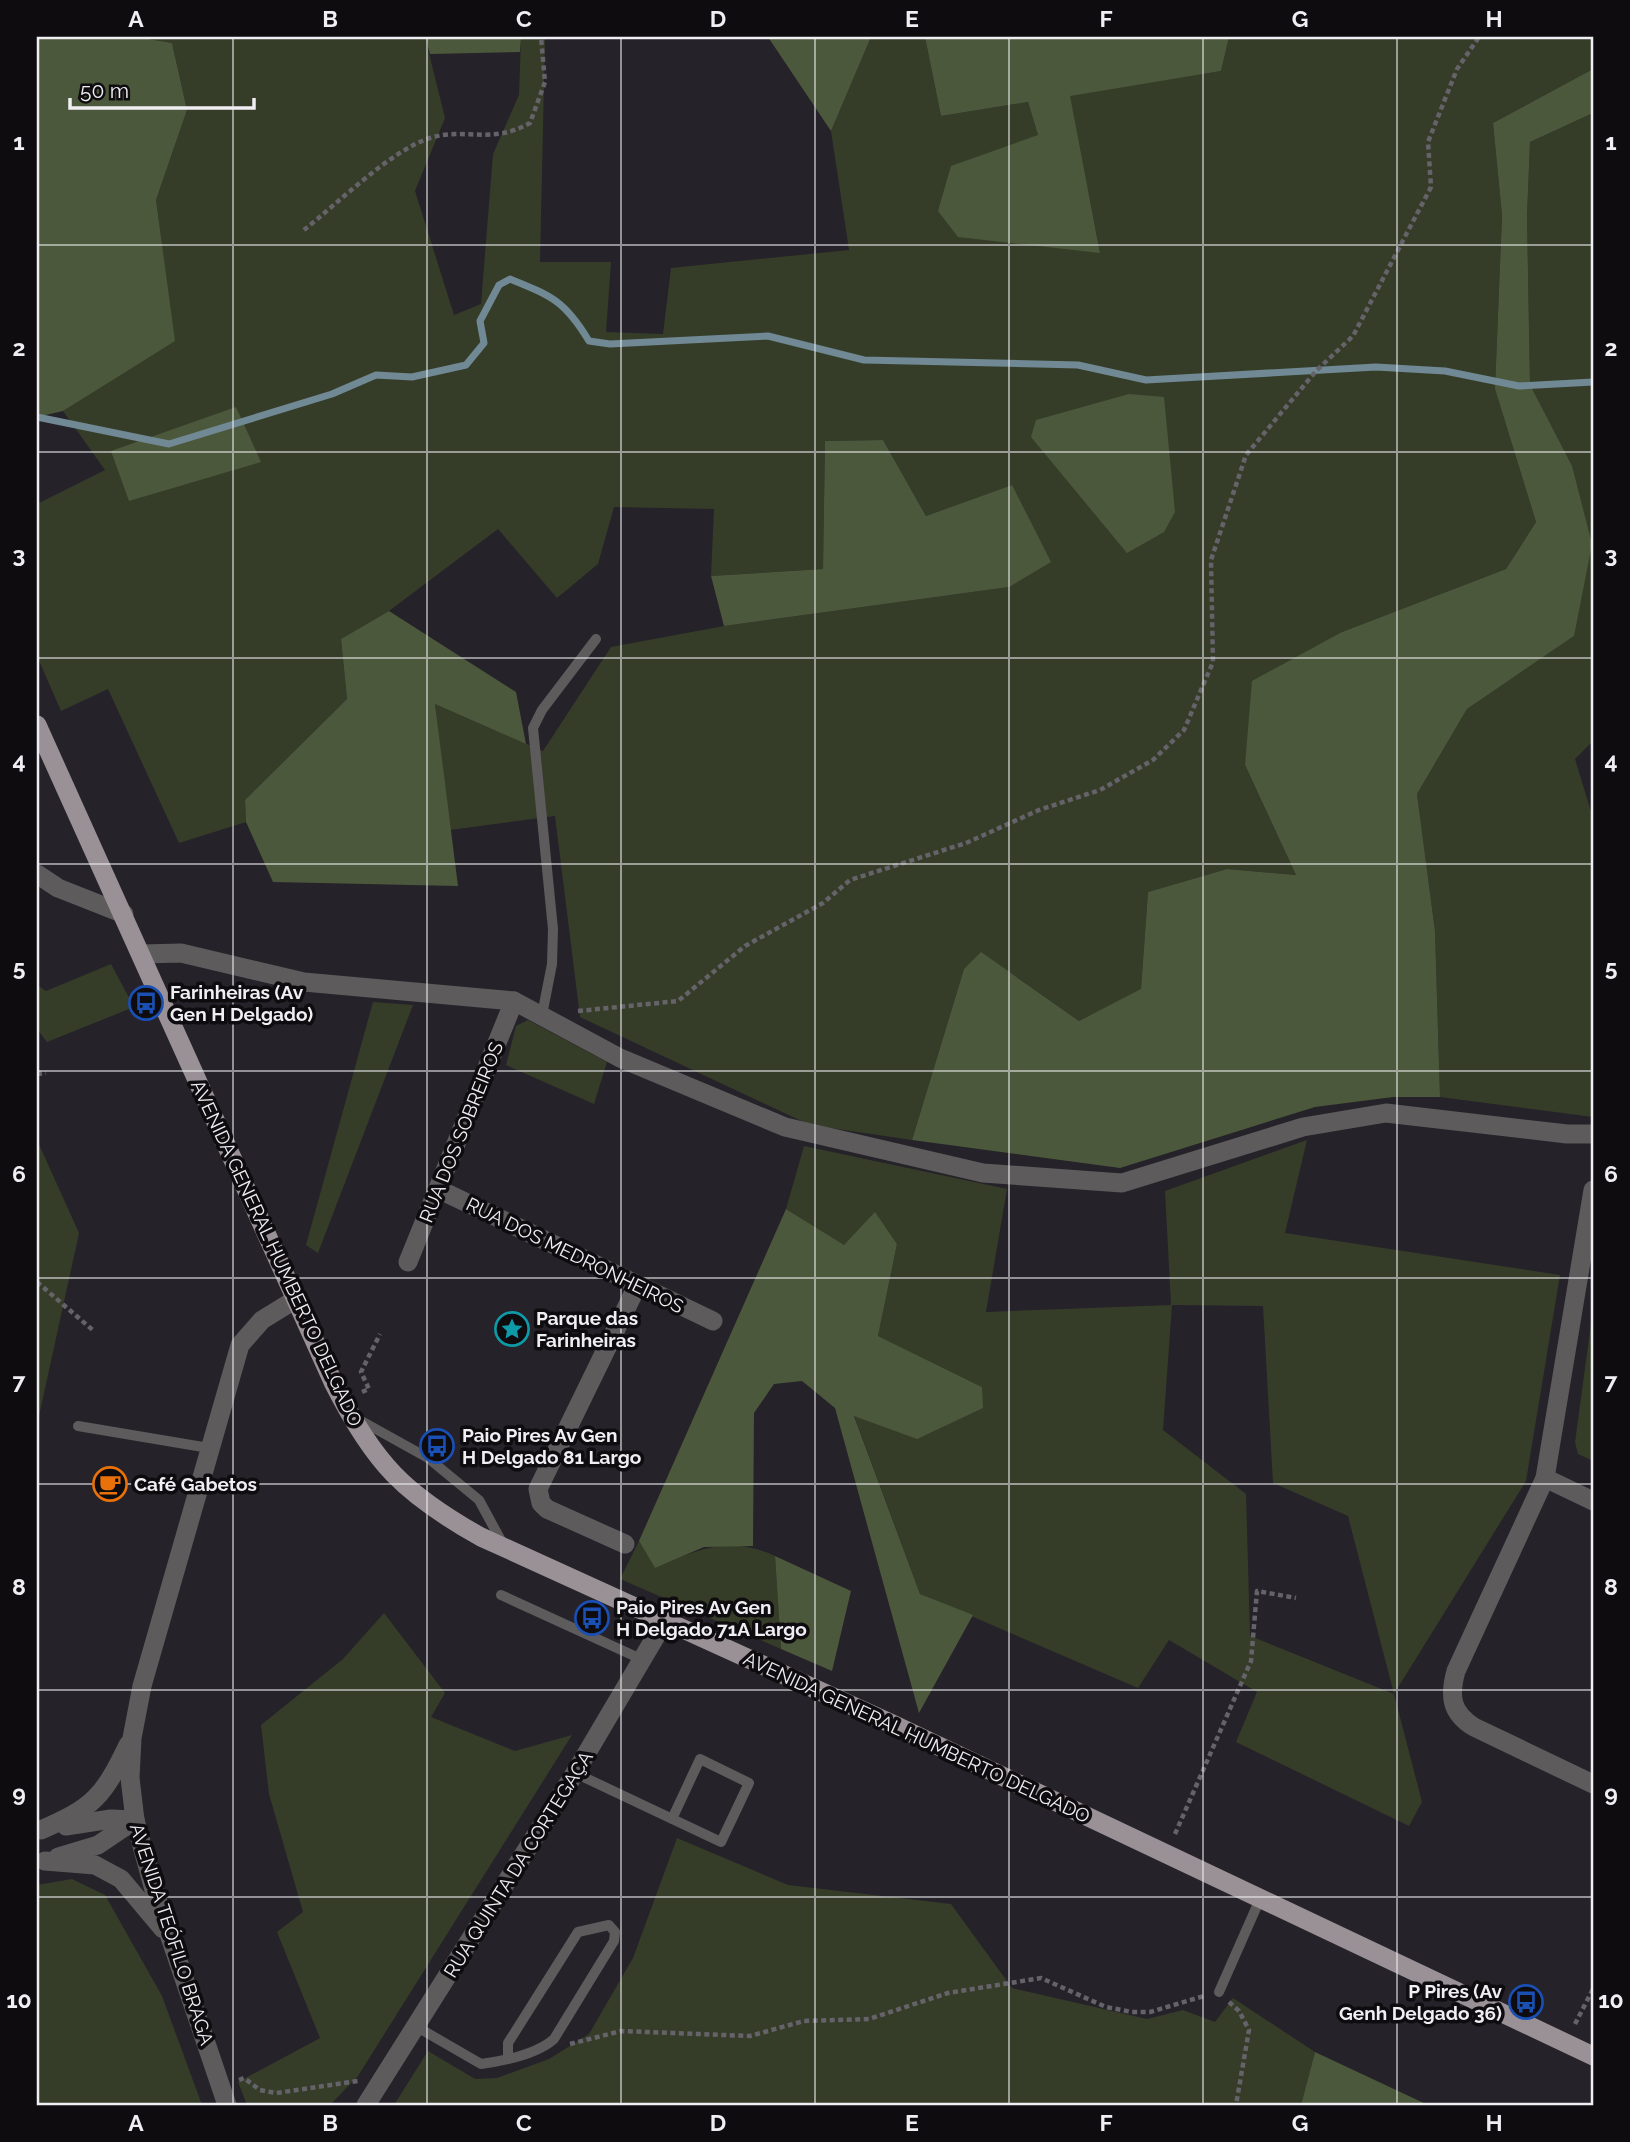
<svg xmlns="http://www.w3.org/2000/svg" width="1630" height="2142" font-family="Raleway,sans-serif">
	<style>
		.green { fill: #353d29; fill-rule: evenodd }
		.forest { fill: #4c583b }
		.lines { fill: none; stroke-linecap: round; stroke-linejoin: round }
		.stream { stroke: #708994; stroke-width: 7 }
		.path { stroke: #656369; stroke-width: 4.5; stroke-dasharray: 5 3.5; stroke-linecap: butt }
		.service { stroke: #5e5b5c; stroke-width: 10 }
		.minor { stroke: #5e5b5c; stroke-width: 19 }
		.primary { stroke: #999195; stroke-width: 19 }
		.grid { fill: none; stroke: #efeef2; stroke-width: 2; stroke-opacity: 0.55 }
		.labels { text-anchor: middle; stroke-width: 7; stroke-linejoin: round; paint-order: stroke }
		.poi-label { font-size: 19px; font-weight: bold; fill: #efeef2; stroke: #0e0c0f; text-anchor: start }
		.street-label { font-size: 19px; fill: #efeef2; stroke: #0e0c0f }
		.neatline { fill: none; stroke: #efeef2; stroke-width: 2.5 }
		.grid-label { font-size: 23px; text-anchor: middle; font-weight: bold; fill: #efeef2 }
	</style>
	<rect width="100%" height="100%" fill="#252229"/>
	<!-- green -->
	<g class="green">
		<path d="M 137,37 L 425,37 L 445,118 L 415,191 L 454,315 L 481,304 L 493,154 L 519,95 L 521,37 L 545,37 L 540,262 L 611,262 L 606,332 L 663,334 L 671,268 L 849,250 L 831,131 L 871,37 L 925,37 L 941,116 L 1028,102 L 1038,135 L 1100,252 L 1069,95 L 1221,71 L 1229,37 L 1593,37 L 1593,69 L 1493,123 L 1502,214 L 1495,389 L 1536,522 L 1506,569 L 1342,632 L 1245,765 L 1296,875 L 1227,869 L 1148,892 L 1141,990 L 1079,1021 L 1011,973 L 964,969 L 912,1140 L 810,1125 L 580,1017 L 555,816 L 450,830 L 435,704 L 543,751 L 611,647 L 724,626 L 1009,587 L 1012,485 L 926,516 L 883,440 L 825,441 L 823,569 L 711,576 L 714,509 L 614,507 L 598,564 L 557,598 L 498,529 L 389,611 L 341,639 L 347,699 L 245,800 L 246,822 L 179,843 L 108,689 L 61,711 L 37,656 L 37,504 L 105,470 L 63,411 L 174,340 L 156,200 L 187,110 L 172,43 Z"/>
		<path d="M 1593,113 L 1593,741 L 1575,759 L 1593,818 L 1593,1117 L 1440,1097 L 1435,931 L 1417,794 L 1467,709 L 1574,636 L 1530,385 L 1527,216 L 1530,142 Z"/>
		<path d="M 111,964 L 134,1007 L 47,1042 L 37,1029 L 37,985 L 46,991 Z"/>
		<path d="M 373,1002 L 413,1005 L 318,1253 L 306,1245 Z"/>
		<path d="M 528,1020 L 607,1062 L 594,1104 L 506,1065 L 516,1026 Z"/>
		<path d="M 37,1140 L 79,1233 L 37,1425 Z"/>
		<path d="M 1307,1140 L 1285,1233 L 1560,1275 L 1526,1481 L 1394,1694 L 1422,1802 L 1409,1826 L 1236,1742 L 1257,1692 L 1169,1640 L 1138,1688 L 920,1594 L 854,1415 L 982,1387 L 878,1336 L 897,1244 L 875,1213 L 845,1246 L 786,1209 L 804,1146 L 1007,1189 L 986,1312 L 1171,1305 L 1165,1191 ZM 1172,1305 L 1263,1306 L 1273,1483 L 1348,1516 L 1394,1694 L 1250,1636 L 1246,1494 L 1163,1430 Z"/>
		<path d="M 1593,1309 L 1593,1461 L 1578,1454 L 1575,1442 Z"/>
		<path d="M 639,1541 L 655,1568 C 698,1549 730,1535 775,1556 L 781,1649 L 620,1579 Z"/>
		<path d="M 384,1613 L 445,1693 L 431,1717 L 515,1751 L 572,1735 L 358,2076 L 330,2105 L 247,2105 L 238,2082 L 320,2038 L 277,1932 L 303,1912 L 269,1794 L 261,1725 L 343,1659 Z"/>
		<path d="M 677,1838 L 788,1885 L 951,1904 L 1012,1988 L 1147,2019 L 1183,2010 L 1215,2022 L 1233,1998 L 1315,2052 L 1301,2105 L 394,2105 L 428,2051 L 475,2079 L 497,2078 L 549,2059 L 589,2034 L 633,1958 Z"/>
		<path d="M 72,1879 L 105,1895 L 162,1996 L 202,2105 L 37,2105 L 37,1885 Z"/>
	</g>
	<!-- forest -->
	<g class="forest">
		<path d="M 37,37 L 137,37 L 172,43 L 187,110 L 156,200 L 175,341 L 63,411 L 37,417 Z"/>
		<path d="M 425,37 L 521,37 L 520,52 L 430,54 Z"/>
		<path d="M 768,37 L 871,37 L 831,131 Z"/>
		<path d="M 925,37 L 1229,37 L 1221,71 L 1070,96 L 1100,253 L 958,237 L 938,211 L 951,166 L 1038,135 L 1028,102 L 941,116 Z"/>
		<path d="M 1593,69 L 1593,113 L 1530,142 L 1527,216 L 1530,385 L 1572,466 L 1592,544 L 1574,636 L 1467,709 L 1417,794 L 1435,931 L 1440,1097 L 1393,1097 L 1315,1107 L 1120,1168 L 912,1140 L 964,969 L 981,952 L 1079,1021 L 1141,989 L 1148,892 L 1227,869 L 1296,875 L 1245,765 L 1252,681 L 1342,632 L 1506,569 L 1536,522 L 1495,389 L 1502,215 L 1493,123 Z"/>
		<path d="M 1129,394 L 1164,397 L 1175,512 L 1164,532 L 1127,553 L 1031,437 L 1036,420 Z"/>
		<path d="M 236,407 L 261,462 L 129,501 L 111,451 Z"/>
		<path d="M 883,440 L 926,516 L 1012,485 L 1051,562 L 1009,587 L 724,626 L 711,576 L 823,569 L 825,441 Z"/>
		<path d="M 389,611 L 516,692 L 526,744 L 435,704 L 458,886 L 273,882 L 246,822 L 245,800 L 347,699 L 341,639 Z"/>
		<path d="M 786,1209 L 844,1245 L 875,1212 L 897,1244 L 878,1336 L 982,1387 L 983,1408 L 917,1439 L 854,1416 L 920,1594 L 973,1615 L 919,1713 L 835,1408 L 802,1381 L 774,1384 L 754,1413 L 753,1546 L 704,1547 L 655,1568 L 639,1541 Z"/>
		<path d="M 775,1556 L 851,1591 L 832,1671 L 781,1649 Z"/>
		<path d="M 1315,2052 L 1428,2105 L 1301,2105 Z"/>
	</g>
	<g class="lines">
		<!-- stream -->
		<path class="stream" d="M 37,417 L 169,444 L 332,394 L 376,375 L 412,377 L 466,365 L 484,343 L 480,321 L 499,285 L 510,279 C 552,296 565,301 589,341 L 610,344 L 768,336 L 864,360 L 1078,365 L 1146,380 L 1376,367 L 1445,371 L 1519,386 L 1593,382"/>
		<!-- path -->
		<g class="path">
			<path d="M 304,230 C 338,203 390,151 430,138 C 465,127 491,145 530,123 L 545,82 L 541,37"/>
			<path d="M 578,1011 L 678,1001 L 745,946 L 823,903 L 850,880 L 966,843 L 1039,810 L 1100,790 L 1153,760 L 1184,730 L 1213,662 L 1211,560 L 1246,455 L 1316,371 L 1353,336 L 1431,187 L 1428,142 L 1457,69 L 1479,37"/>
			<path d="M 37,1074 L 46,1073"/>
			<path d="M 37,1282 L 95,1332"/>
			<path d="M 362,1392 L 369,1389 L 361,1372 L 380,1334"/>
			<path d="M 1175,1834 L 1251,1661 L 1257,1591 L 1296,1598"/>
			<path d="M 1229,2002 L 1239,2011 L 1249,2030 L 1236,2105"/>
			<path d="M 1575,2024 L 1593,1989"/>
			<path d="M 570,2044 L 621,2031 L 750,2036 L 804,2021 L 869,2019 L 948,1993 L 1041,1978 L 1106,2007 L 1132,2012 L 1150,2012 L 1204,1996"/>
			<path d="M 239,2080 L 244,2078 L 260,2090 L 276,2093 L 358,2081"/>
		</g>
		<!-- service -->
		<g class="service">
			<path d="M 542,1015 L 552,964 L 553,929 L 533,728 L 542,710 L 596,639"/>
			<path d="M 356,1418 L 428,1458 L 479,1500 L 504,1546"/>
			<path d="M 78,1426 L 209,1448"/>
			<path d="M 501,1595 L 641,1659"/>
			<path d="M 575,1773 L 721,1842 L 749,1783 L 700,1759 L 672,1819"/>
			<path d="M 1219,1992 L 1260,1899"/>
			<path d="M 417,2027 L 481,2064 C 503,2061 536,2055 554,2039 L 614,1941 L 615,1932 L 609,1925 L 578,1932 L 508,2043 L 508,2058"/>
		</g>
		<!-- minor -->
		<g class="minor">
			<path d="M 37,874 L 58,888 L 124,914"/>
			<path d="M 142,954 L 181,953 L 304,982 L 514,1001 L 620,1058 L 785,1127 L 983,1173 L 1122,1183 L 1303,1127 L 1386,1113 L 1567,1134 L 1593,1134"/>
			<path d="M 438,1189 L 713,1321"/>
			<path d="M 1593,1190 L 1545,1478 L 1456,1671 C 1449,1696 1451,1713 1474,1727 L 1593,1784"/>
			<path d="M 408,1262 L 514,1001"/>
			<path d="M 1545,1478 L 1593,1501"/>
			<path d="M 625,1544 L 547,1509 L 541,1503 L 538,1489 L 637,1286"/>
			<path d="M 66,1826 L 111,1819 L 135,1820"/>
			<path d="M 41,1830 C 94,1807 103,1797 128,1745"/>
			<path d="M 58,1857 L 98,1845 L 135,1820"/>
			<path d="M 45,1861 L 95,1865 L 121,1879 L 163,1929"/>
			<path d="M 227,2105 L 154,1890 L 135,1820 L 130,1778 L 132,1738 L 142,1686 L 240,1345 L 262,1320 L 296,1299"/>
			<path d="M 366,2105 L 575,1773 L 666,1619"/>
		</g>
		<!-- primary -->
		<path class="primary" d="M 37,725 L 334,1384 C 374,1463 404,1494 481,1537 L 890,1723 L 1593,2056"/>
	</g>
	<!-- grid -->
	<path class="grid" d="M 233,37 L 233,2105M 427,37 L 427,2105M 621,37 L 621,2105M 815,37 L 815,2105M 1009,37 L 1009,2105M 1203,37 L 1203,2105M 1397,37 L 1397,2105M 37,245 L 1593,245M 37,452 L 1593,452M 37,658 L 1593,658M 37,864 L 1593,864M 37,1071 L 1593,1071M 37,1278 L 1593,1278M 37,1484 L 1593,1484M 37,1690 L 1593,1690M 37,1897 L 1593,1897"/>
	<!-- icons -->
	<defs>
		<g id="bus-ring" transform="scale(1.75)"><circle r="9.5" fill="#0e0c0f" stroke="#1a4fb4" stroke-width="1.5"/><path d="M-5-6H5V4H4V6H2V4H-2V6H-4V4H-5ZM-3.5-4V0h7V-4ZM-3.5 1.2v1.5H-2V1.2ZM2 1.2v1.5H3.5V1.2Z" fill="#1a4fb4"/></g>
		<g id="sight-ring" transform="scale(1.75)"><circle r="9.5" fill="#0e0c0f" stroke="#0f9aa8" stroke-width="1.5"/><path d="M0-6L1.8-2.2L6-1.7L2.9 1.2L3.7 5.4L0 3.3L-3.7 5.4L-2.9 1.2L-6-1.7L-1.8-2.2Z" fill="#0f9aa8"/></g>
		<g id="cafe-ring" transform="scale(1.75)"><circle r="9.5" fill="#0e0c0f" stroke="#e8710a" stroke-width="1.5"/><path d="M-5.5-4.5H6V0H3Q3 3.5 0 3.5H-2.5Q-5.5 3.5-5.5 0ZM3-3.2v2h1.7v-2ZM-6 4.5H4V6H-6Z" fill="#e8710a"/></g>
	</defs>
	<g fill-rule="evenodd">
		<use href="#bus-ring" x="146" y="1003"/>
		<use href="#sight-ring" x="512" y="1329"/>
		<use href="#bus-ring" x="437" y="1446"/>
		<use href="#cafe-ring" x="110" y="1484"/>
		<use href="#bus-ring" x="592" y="1618"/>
		<use href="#bus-ring" x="1526" y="2002"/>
	</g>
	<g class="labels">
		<!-- poi labels -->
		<g class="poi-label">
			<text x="170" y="999">Farinheiras (Av<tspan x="170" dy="22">Gen H Delgado)</tspan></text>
			<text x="536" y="1325">Parque das<tspan x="536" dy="22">Farinheiras</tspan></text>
			<text x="462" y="1442">Paio Pires Av Gen<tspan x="462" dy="22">H Delgado 81 Largo</tspan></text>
			<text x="134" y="1491">Café Gabetos</text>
			<text x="616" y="1614">Paio Pires Av Gen<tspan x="616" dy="22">H Delgado 71A Largo</tspan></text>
			<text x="1502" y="1998" text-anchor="end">P Pires (Av<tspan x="1502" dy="22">Genh Delgado 36)</tspan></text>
		</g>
		<!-- street labels -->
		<g class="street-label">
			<text transform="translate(461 1132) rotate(-68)" y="7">RUA DOS SOBREIROS</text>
			<text transform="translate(277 1253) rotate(65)" y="7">AVENIDA GENERAL HUMBERTO DELGADO</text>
			<text transform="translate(575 1255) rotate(26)" y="7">RUA DOS MEDRONHEIROS</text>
			<text transform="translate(917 1737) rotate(25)" y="7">AVENIDA GENERAL HUMBERTO DELGADO</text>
			<text transform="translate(518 1864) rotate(-58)" y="7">RUA QUINTA DA CORTEGAÇA</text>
			<text transform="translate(172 1934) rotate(72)" y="7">AVENIDA TEÓFILO BRAGA</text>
		</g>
	</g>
	<!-- border -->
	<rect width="1630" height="2142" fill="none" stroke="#0e0c0f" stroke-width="77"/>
	<!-- scale -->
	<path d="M70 98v10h184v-10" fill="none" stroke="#efeef2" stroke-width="3.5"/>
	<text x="80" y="98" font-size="21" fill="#efeef2" stroke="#0e0c0f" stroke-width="5" paint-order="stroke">50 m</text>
	<rect x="38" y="38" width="1554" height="2066" class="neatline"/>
	<g class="grid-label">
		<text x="136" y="27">A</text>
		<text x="330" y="27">B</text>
		<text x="524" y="27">C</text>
		<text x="718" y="27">D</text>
		<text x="912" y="27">E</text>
		<text x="1106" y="27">F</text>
		<text x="1300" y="27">G</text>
		<text x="1494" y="27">H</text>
		<text x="19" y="150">1</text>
		<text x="1611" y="150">1</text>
		<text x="19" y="356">2</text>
		<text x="1611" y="356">2</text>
		<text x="19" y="563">3</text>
		<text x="1611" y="563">3</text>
		<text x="19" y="769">4</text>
		<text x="1611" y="769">4</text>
		<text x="19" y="976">5</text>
		<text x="1611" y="976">5</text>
		<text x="19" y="1182">6</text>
		<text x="1611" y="1182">6</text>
		<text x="19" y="1389">7</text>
		<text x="1611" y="1389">7</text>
		<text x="19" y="1595">8</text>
		<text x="1611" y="1595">8</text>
		<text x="19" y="1802">9</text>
		<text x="1611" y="1802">9</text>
		<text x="19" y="2008">10</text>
		<text x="1611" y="2008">10</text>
		<text x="136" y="2131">A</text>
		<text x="330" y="2131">B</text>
		<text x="524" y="2131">C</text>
		<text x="718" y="2131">D</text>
		<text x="912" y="2131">E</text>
		<text x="1106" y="2131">F</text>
		<text x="1300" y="2131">G</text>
		<text x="1494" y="2131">H</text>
	</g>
</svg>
